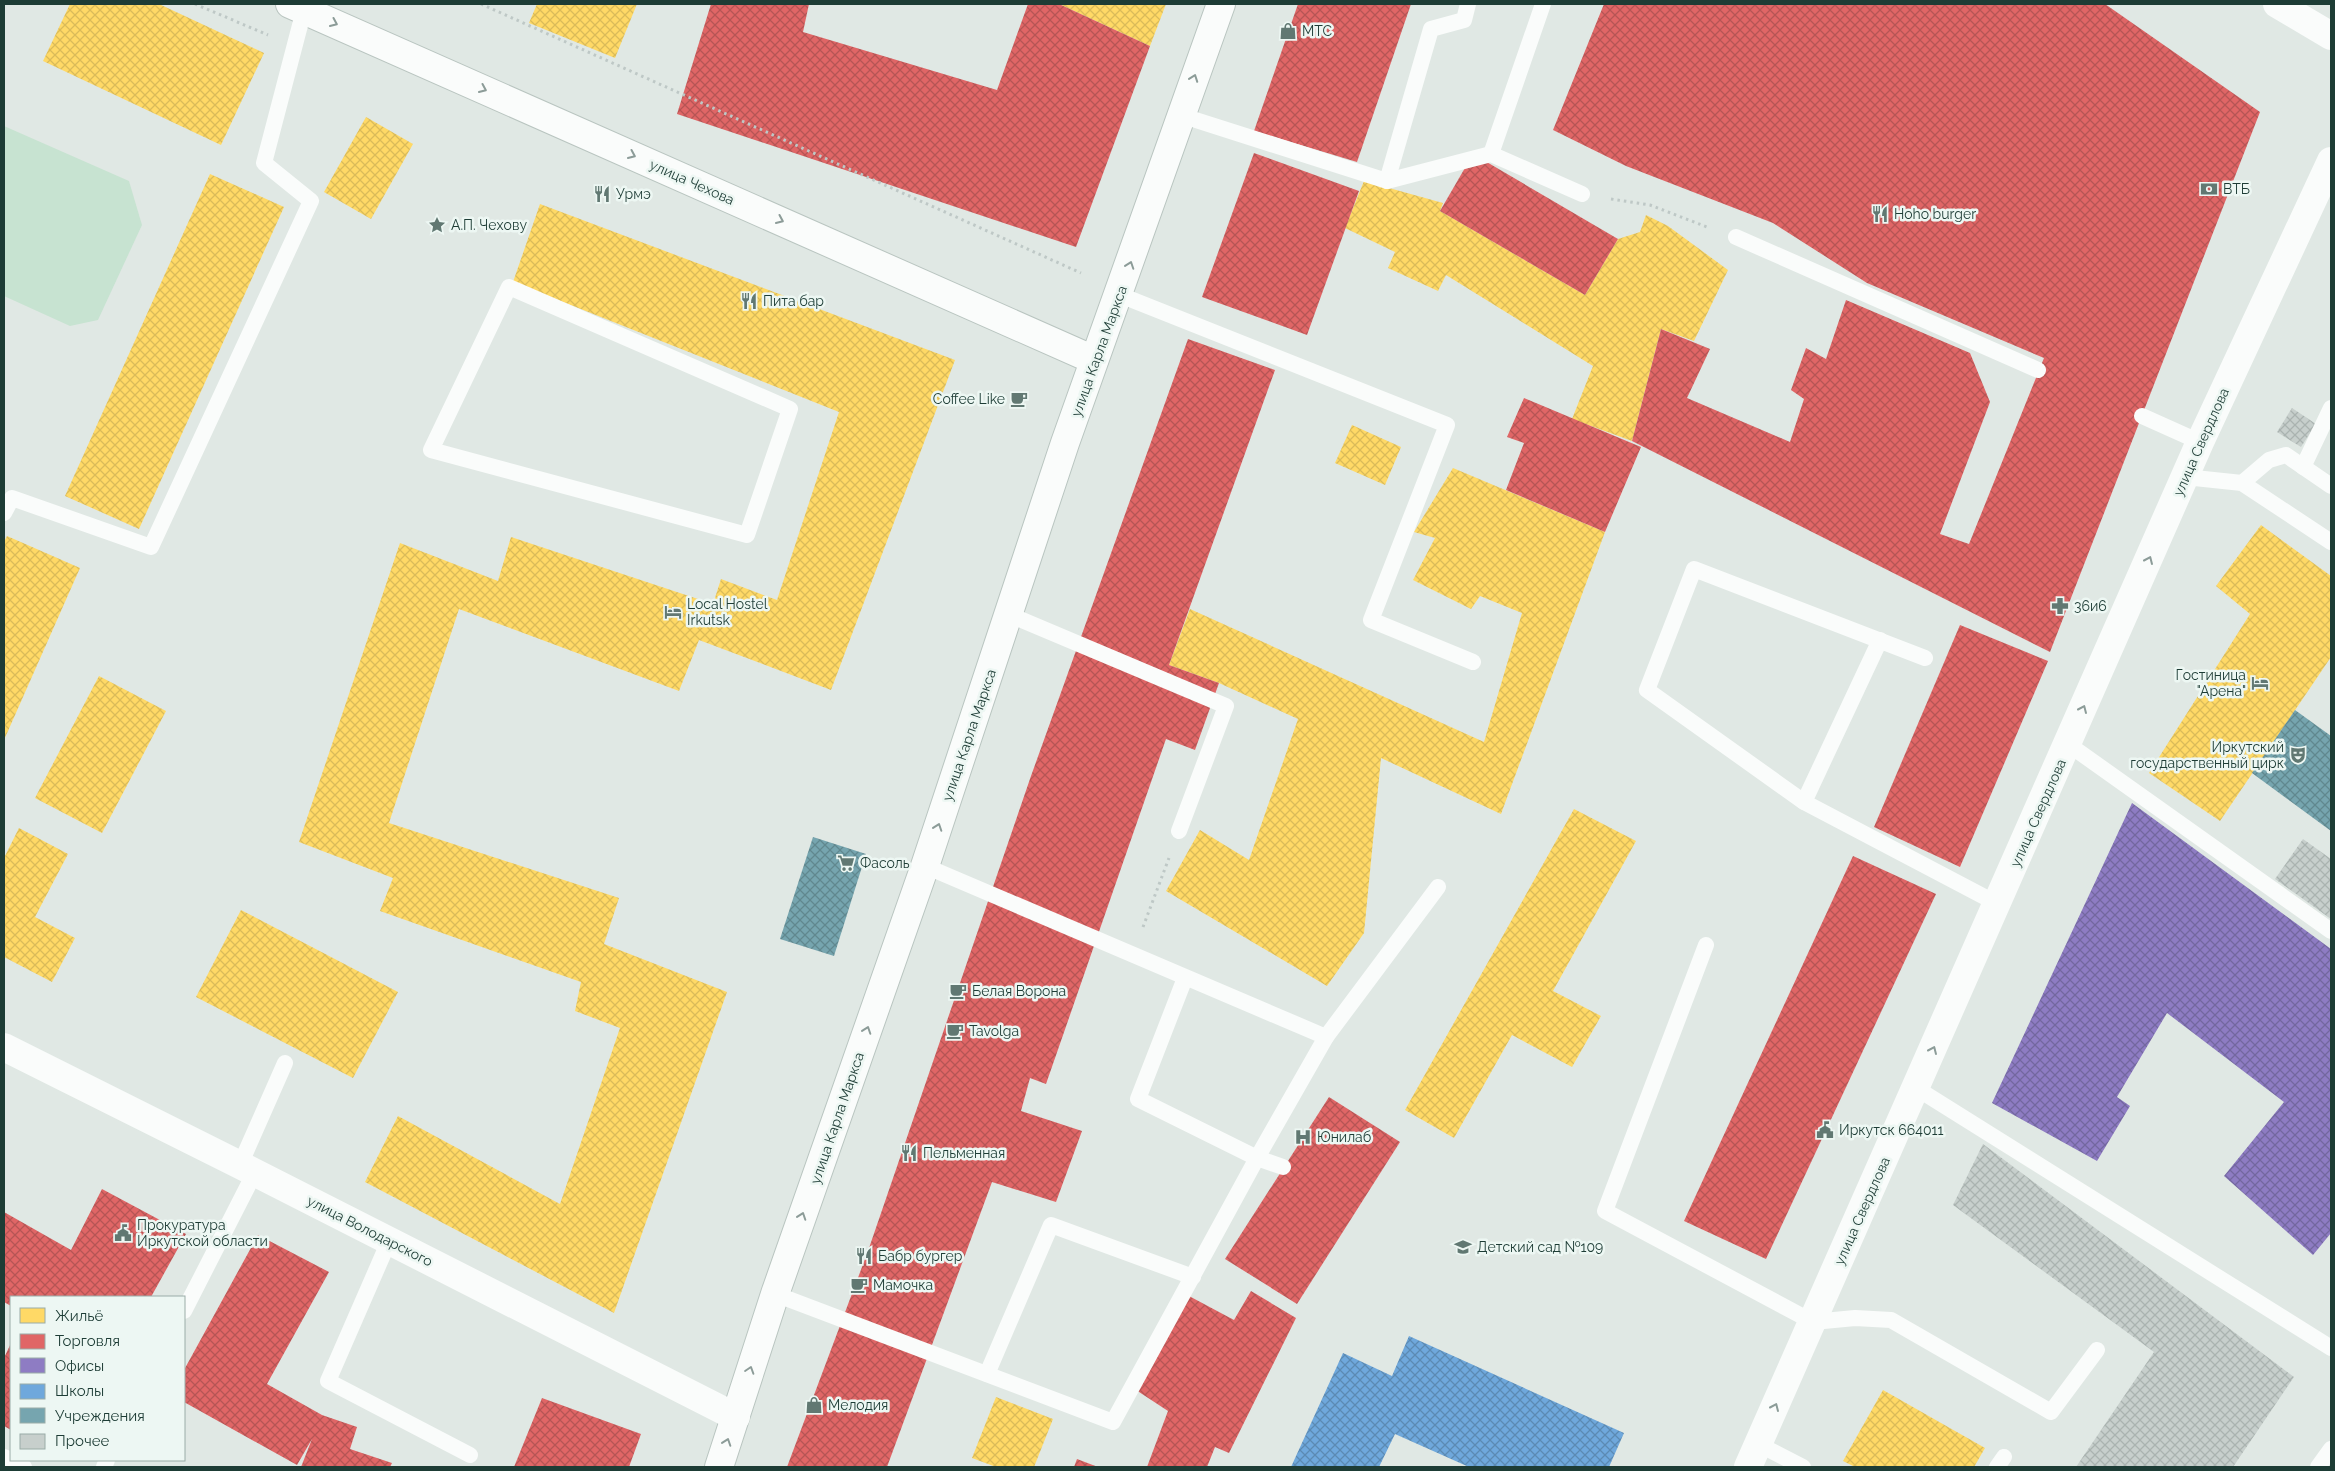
<svg xmlns="http://www.w3.org/2000/svg" width="2335" height="1471" font-family="Raleway,sans-serif">
	<style>
		.pitch { fill: #c7e3d1 }
		.homes { fill: url(#homes-cross-hatch) }
		.shops { fill: url(#shops-cross-hatch) }
		.offices { fill: url(#offices-cross-hatch) }
		.schools { fill: url(#schools-cross-hatch) }
		.public { fill: url(#public-cross-hatch) }
		.building { fill: url(#building-cross-hatch) }
		.lines { fill: none; stroke-linecap: round; stroke-linejoin: round }
		.secondary-casing { stroke: #b9c5c0; stroke-width: 30 }
		.path { stroke: #bec8c6; stroke-width: 3; stroke-dasharray: 2.5 4; stroke-linecap: butt }
		.lane { stroke: #fafcfb; stroke-width: 16 }
		.street { stroke: #fafcfb; stroke-width: 28 }
		.secondary { stroke: #fafcfb; stroke-width: 28 }
		.oneway { stroke: #8c9c98 }
		.labels { text-anchor: middle; stroke-width: 5; stroke-linejoin: round; paint-order: stroke }
		.poi-label { font-size: 14px; fill: #1d3c35; stroke: #edf7f3; text-anchor: start }
		.street-label { font-size: 14px; fill: #1d3c35; stroke: #edf7f3 }
	</style>
	<defs>
		<pattern id="homes-cross-hatch" width="8" height="8" patternUnits="userSpaceOnUse" patternTransform="scale(1.25)"><rect width="8" height="8" fill="#ffd966"/><path d="M0 0l8 8M0 8l8-8" fill="none" stroke="#dabb59"/></pattern>
		<pattern id="shops-cross-hatch" width="8" height="8" patternUnits="userSpaceOnUse" patternTransform="scale(1.25)"><rect width="8" height="8" fill="#e06666"/><path d="M0 0l8 8M0 8l8-8" fill="none" stroke="#b55555"/></pattern>
		<pattern id="offices-cross-hatch" width="8" height="8" patternUnits="userSpaceOnUse" patternTransform="scale(1.25)"><rect width="8" height="8" fill="#8e7cc3"/><path d="M0 0l8 8M0 8l8-8" fill="none" stroke="#73679f"/></pattern>
		<pattern id="schools-cross-hatch" width="8" height="8" patternUnits="userSpaceOnUse" patternTransform="scale(1.25)"><rect width="8" height="8" fill="#6fa8dc"/><path d="M0 0l8 8M0 8l8-8" fill="none" stroke="#5b8ab3"/></pattern>
		<pattern id="public-cross-hatch" width="8" height="8" patternUnits="userSpaceOnUse" patternTransform="scale(1.25)"><rect width="8" height="8" fill="#76a5af"/><path d="M0 0l8 8M0 8l8-8" fill="none" stroke="#60888f"/></pattern>
		<pattern id="building-cross-hatch" width="8" height="8" patternUnits="userSpaceOnUse" patternTransform="scale(1.25)"><rect width="8" height="8" fill="#c7cfcc"/><path d="M0 0l8 8M0 8l8-8" fill="none" stroke="#aab3b0"/></pattern>
	</defs>
	<rect width="100%" height="100%" fill="#e0e8e4"/>
	<!-- pitch -->
	<path class="pitch" d="M 4,126 L 129,181 L 142,225 L 98,320 L 70,326 L 4,296 Z"/>
	<!-- homes -->
	<g class="homes">
		<path d="M 70,4 L 159,4 L 264,53 L 221,145 L 43,61 Z"/>
		<path d="M 537,4 L 637,4 L 615,58 L 529,23 Z"/>
		<path d="M 1059,4 L 1166,4 L 1150,46 Z"/>
		<path d="M 366,117 L 413,144 L 371,219 L 324,192 Z"/>
		<path d="M 210,174 L 284,207 L 139,529 L 65,496 Z"/>
		<path d="M 1364,181 L 1443,203 L 1440,211 L 1585,295 L 1618,239 L 1640,232 L 1646,215 L 1668,226 L 1728,270 L 1694,341 L 1661,329 L 1632,441 L 1572,419 L 1593,366 L 1446,275 L 1438,291 L 1388,268 L 1395,252 L 1345,228 Z"/>
		<path d="M 540,204 L 955,360 L 831,690 L 699,640 L 679,691 L 459,609 L 389,823 L 619,898 L 604,944 L 727,992 L 614,1313 L 365,1182 L 398,1116 L 560,1204 L 620,1028 L 575,1011 L 581,982 L 380,911 L 393,878 L 299,842 L 400,543 L 498,581 L 511,537 L 713,604 L 721,579 L 777,600 L 839,412 L 513,282 Z"/>
		<path d="M 1352,425 L 1401,447 L 1385,485 L 1335,463 Z"/>
		<path d="M 1453,468 L 1605,532 L 1501,814 L 1381,758 L 1364,933 L 1327,986 L 1166,891 L 1200,830 L 1249,860 L 1298,719 L 1219,683 L 1169,665 L 1190,609 L 1484,742 L 1522,613 L 1480,596 L 1471,609 L 1413,580 L 1435,538 L 1414,532 Z"/>
		<path d="M 2261,525 L 2331,576 L 2331,657 L 2220,821 L 2149,773 L 2250,614 L 2216,586 Z"/>
		<path d="M 7,536 L 80,568 L 4,740 L 4,542 Z"/>
		<path d="M 99,676 L 166,711 L 102,833 L 35,798 Z"/>
		<path d="M 1574,809 L 1636,841 L 1553,991 L 1601,1016 L 1572,1067 L 1512,1035 L 1454,1138 L 1405,1110 Z"/>
		<path d="M 19,828 L 68,854 L 35,917 L 75,938 L 52,982 L 4,957 L 4,858 Z"/>
		<path d="M 241,910 L 398,992 L 353,1078 L 196,997 Z"/>
		<path d="M 1883,1390 L 1985,1448 L 1974,1467 L 1855,1467 L 1843,1461 Z"/>
		<path d="M 996,1397 L 1053,1419 L 1034,1467 L 996,1467 L 972,1458 Z"/>
	</g>
	<!-- shops -->
	<g class="shops">
		<path d="M 711,4 L 809,4 L 803,32 L 997,90 L 1028,4 L 1059,4 L 1150,46 L 1076,247 L 677,114 Z"/>
		<path d="M 1298,4 L 1411,4 L 1357,162 L 1254,131 Z"/>
		<path d="M 1604,4 L 2105,4 L 2260,112 L 2050,652 L 1632,441 L 1661,329 L 1710,349 L 1687,398 L 1790,442 L 1804,399 L 1791,390 L 1806,348 L 1826,359 L 1846,300 L 1970,353 L 1990,402 L 1940,534 L 1969,544 L 2044,358 L 1867,283 L 1773,223 L 1626,166 L 1553,130 Z"/>
		<path d="M 1254,153 L 1359,191 L 1307,335 L 1202,297 Z"/>
		<path d="M 1473,154 L 1618,239 L 1585,295 L 1440,211 Z"/>
		<path d="M 1188,339 L 1275,370 L 1169,665 L 1219,683 L 1195,750 L 1166,739 L 1046,1084 L 1030,1078 L 1021,1111 L 1082,1131 L 1056,1202 L 992,1182 L 887,1467 L 787,1467 L 868,1251 L 1031,776 Z"/>
		<path d="M 1524,398 L 1641,447 L 1605,532 L 1506,490 L 1524,443 L 1507,437 Z"/>
		<path d="M 1960,625 L 2048,661 L 1960,867 L 1874,827 Z"/>
		<path d="M 1853,856 L 1936,894 L 1766,1259 L 1684,1221 Z"/>
		<path d="M 1329,1097 L 1400,1142 L 1297,1304 L 1225,1259 Z"/>
		<path d="M 102,1189 L 186,1234 L 151,1297 L 11,1297 L 11,1306 L 4,1302 L 4,1212 L 71,1250 Z"/>
		<path d="M 258,1235 L 329,1272 L 267,1384 L 322,1415 L 357,1427 L 350,1449 L 392,1463 L 390,1467 L 301,1467 L 312,1439 L 297,1465 L 184,1402 L 184,1370 Z"/>
		<path d="M 1251,1291 L 1296,1318 L 1229,1453 L 1215,1447 L 1207,1467 L 1147,1467 L 1168,1411 L 1136,1390 L 1189,1296 L 1234,1320 Z"/>
		<path d="M 11,1343 L 11,1430 L 4,1426 L 4,1358 Z"/>
		<path d="M 542,1398 L 641,1434 L 629,1467 L 514,1467 Z"/>
		<path d="M 1077,1459 L 1098,1467 L 1074,1467 Z"/>
	</g>
	<!-- offices -->
	<path class="offices" d="M 2132,803 L 2331,949 L 2331,1233 L 2313,1255 L 2224,1176 L 2284,1102 L 2167,1013 L 2117,1097 L 2130,1106 L 2097,1161 L 1992,1103 Z"/>
	<!-- schools -->
	<path class="schools" d="M 1409,1336 L 1624,1433 L 1609,1467 L 1469,1467 L 1395,1434 L 1379,1467 L 1291,1467 L 1343,1353 L 1392,1376 Z"/>
	<!-- public -->
	<g class="public">
		<path d="M 2295,710 L 2331,736 L 2331,831 L 2252,773 Z"/>
		<path d="M 813,837 L 866,854 L 834,956 L 780,939 Z"/>
	</g>
	<!-- building -->
	<g class="building">
		<path d="M 2292,408 L 2316,424 L 2301,447 L 2277,432 Z"/>
		<path d="M 2303,839 L 2331,859 L 2331,919 L 2275,879 Z"/>
		<path d="M 1983,1144 L 2294,1377 L 2233,1467 L 2076,1467 L 2154,1352 L 1953,1205 Z"/>
	</g>
	<g class="lines">
		<!-- secondary casing -->
		<g class="secondary-casing">
			<g id="secondary">
				<path d="M 290,4 L 1094,360"/>
				<path d="M 719,1467 L 775,1294 L 925,866 L 1065,443 L 1221,4"/>
			</g>
		</g>
		<!-- path -->
		<g class="path">
			<path d="M 195,4 L 268,35"/>
			<path d="M 481,4 L 1081,273"/>
			<path d="M 1611,199 L 1650,205 L 1707,227"/>
			<path d="M 1143,927 L 1169,858"/>
		</g>
		<!-- lane -->
		<g class="lane">
			<path d="M 1180,115 L 1387,181 L 1491,154 L 1582,194"/>
			<path d="M 1491,154 L 1543,4"/>
			<path d="M 1387,181 L 1431,29 L 1464,20 L 1468,4"/>
			<path d="M 1736,237 L 2038,370"/>
			<path d="M 509,287 L 790,409 L 747,535 L 431,450 Z"/>
			<path d="M 1120,295 L 1447,425 L 1371,620 L 1473,662"/>
			<path d="M 2142,416 L 2200,442"/>
			<path d="M 2303,467 L 2331,408"/>
			<path d="M 2185,477 L 2242,483 L 2331,542"/>
			<path d="M 2242,483 L 2269,460 L 2286,455 L 2331,486"/>
			<path d="M 4,513 L 12,498 L 151,547 L 311,201 L 264,163 L 304,10"/>
			<path d="M 1010,615 L 1226,706 L 1179,831"/>
			<path d="M 1880,640 L 1804,802 L 1998,904"/>
			<path d="M 2068,744 L 2331,931"/>
			<path d="M 1804,802 L 1647,690 L 1694,569 L 1925,658"/>
			<path d="M 925,866 L 1326,1037"/>
			<path d="M 1706,945 L 1605,1211 L 1813,1322 L 1855,1318 L 1891,1320 L 2051,1412 L 2097,1350"/>
			<path d="M 1185,978 L 1138,1099 L 1257,1158 L 1283,1167"/>
			<path d="M 1916,1088 L 2331,1348"/>
			<path d="M 240,1165 L 285,1063"/>
			<path d="M 389,1241 L 328,1381 L 470,1455"/>
			<path d="M 775,1294 L 1113,1422 L 1257,1158 L 1326,1037 L 1438,887"/>
			<path d="M 184,1311 L 255,1172"/>
			<path d="M 987,1374 L 1051,1225 L 1193,1277"/>
			<path d="M 1758,1444 L 1803,1467"/>
			<path d="M 4,1457 L 24,1467"/>
			<path d="M 104,1467 L 107,1460"/>
			<path d="M 1997,1467 L 2004,1457"/>
			<path d="M 2318,1467 L 2331,1449"/>
		</g>
		<!-- street -->
		<g class="street">
			<path d="M 2277,4 L 2331,36"/>
			<path d="M 4,1047 L 240,1165 L 736,1417"/>
			<path d="M 1748,1467 L 2200,442 L 2331,161"/>
		</g>
		<!-- secondary -->
		<use href="#secondary" class="secondary"/>
	</g>
	<!-- one-way arrows -->
	<defs><path id="oneway-chevron" d="M-2-3.5L2.5 0L-2 3.5" fill="none" stroke-width="1.6" stroke-linecap="round" stroke-linejoin="round" transform="scale(1.25)"/></defs>
	<g class="oneway">
		<use href="#oneway-chevron" transform="translate(334 23) rotate(24)"/>
		<use href="#oneway-chevron" transform="translate(1194 78) rotate(-70)"/>
		<use href="#oneway-chevron" transform="translate(483 89) rotate(24)"/>
		<use href="#oneway-chevron" transform="translate(632 155) rotate(24)"/>
		<use href="#oneway-chevron" transform="translate(780 220) rotate(24)"/>
		<use href="#oneway-chevron" transform="translate(1130 265) rotate(-71)"/>
		<use href="#oneway-chevron" transform="translate(2149 560) rotate(-66)"/>
		<use href="#oneway-chevron" transform="translate(2083 709) rotate(-66)"/>
		<use href="#oneway-chevron" transform="translate(938 827) rotate(-71)"/>
		<use href="#oneway-chevron" transform="translate(867 1030) rotate(-71)"/>
		<use href="#oneway-chevron" transform="translate(1933 1050) rotate(-66)"/>
		<use href="#oneway-chevron" transform="translate(802 1216) rotate(-71)"/>
		<use href="#oneway-chevron" transform="translate(750 1370) rotate(-72)"/>
		<use href="#oneway-chevron" transform="translate(1775 1407) rotate(-66)"/>
		<use href="#oneway-chevron" transform="translate(727 1442) rotate(-71)"/>
	</g>
	<!-- icons -->
	<defs>
		<g id="shop-bare" transform="scale(1.35)"><path d="M-5-2.5h2.3a2.7 3.5 0 0 1 5.4 0H5L5.5 6h-11ZM-1.5-2.5h3a1.5 2.3 0 0 0-3 0Z" fill="#617872" stroke="#edf7f3" stroke-width="2.5" paint-order="stroke"/></g>
		<g id="bank-bare" transform="scale(1.35)"><path d="M-6-4H6V4H-6ZM0-2.3a2.3 2.3 0 1 0 0 4.6a2.3 2.3 0 1 0 0-4.6Z" fill="#617872" stroke="#edf7f3" stroke-width="2.5" paint-order="stroke"/></g>
		<g id="restaurant-bare" transform="scale(1.35)"><path d="M-5-6h1v4h1v-4h1v4h1v-4h1v5L-1.5 .5V6h-2V.5L-5-1ZM5-6V6H3V1.5H1.5Q1.5-4 5-6Z" fill="#617872" stroke="#edf7f3" stroke-width="2.5" paint-order="stroke"/></g>
		<g id="sight-bare" transform="scale(1.35)"><path d="M0-6L1.8-2.2L6-1.7L2.9 1.2L3.7 5.4L0 3.3L-3.7 5.4L-2.9 1.2L-6-1.7L-1.8-2.2Z" fill="#617872" stroke="#edf7f3" stroke-width="2.5" paint-order="stroke"/></g>
		<g id="cafe-bare" transform="scale(1.35)"><path d="M-5.5-4.5H6V0H3Q3 3.5 0 3.5H-2.5Q-5.5 3.5-5.5 0ZM3-3.2v2h1.7v-2ZM-6 4.5H4V6H-6Z" fill="#617872" stroke="#edf7f3" stroke-width="2.5" paint-order="stroke"/></g>
		<g id="pharmacy-bare" transform="scale(1.35)"><path d="M-2-6h4v4h4v4h-4v4h-4v-4h-4v-4h4Z" fill="#617872" stroke="#edf7f3" stroke-width="2.5" paint-order="stroke"/></g>
		<g id="hotel-bare" transform="scale(1.35)"><path d="M-6-4.5h1.5V1H6V5H4.5V3h-9V5H-6ZM-4 0a1.8 1.8 0 1 1 3.6 0ZM.5 0V-2.5h3Q6-2.5 6 0Z" fill="#617872" stroke="#edf7f3" stroke-width="2.5" paint-order="stroke"/></g>
		<g id="theatre-bare" transform="scale(1.35)"><path d="M-5-5.5Q0-4 5-5.5V0Q5 5 0 6Q-5 5-5 0ZM-3.3-2.5H-1v1.5H-3.3ZM1-2.5H3.3v1.5H1ZM-2.8 1Q0 5.5 2.8 1Z" fill="#617872" stroke="#edf7f3" stroke-width="2.5" paint-order="stroke"/></g>
		<g id="supermarket-bare" transform="scale(1.35)"><path d="M-6-5.5h2.5l.6 2H6L4.5 2H-2.5L-4.4-4H-6ZM-1.5 3.2a1.3 1.3 0 1 0 .1 0ZM3 3.2a1.3 1.3 0 1 0 .1 0Z" fill="#617872" stroke="#edf7f3" stroke-width="2.5" paint-order="stroke"/></g>
		<g id="civic-bare" transform="scale(1.35)"><path d="M-.6-6.5H3V-4.5H.6V-3L4-1V1h2V6H-6V1h2V-1L-.6-3ZM-1.2 2.5V6h2.4V2.5Z" fill="#617872" stroke="#edf7f3" stroke-width="2.5" paint-order="stroke"/></g>
		<g id="hospital-bare" transform="scale(1.35)"><path d="M-5-5h3v3.5h4V-5h3V5h-3V1.5h-4V5h-3Z" fill="#617872" stroke="#edf7f3" stroke-width="2.5" paint-order="stroke"/></g>
		<g id="school-bare" transform="scale(1.35)"><path d="M0-5L7-2L0 1L-7-2ZM-4 1L0 2.5L4 1V4Q0 6-4 4Z" fill="#617872" stroke="#edf7f3" stroke-width="2.5" paint-order="stroke"/></g>
	</defs>
	<g fill-rule="evenodd">
		<use href="#shop-bare" x="1288" y="31"/>
		<use href="#bank-bare" x="2209" y="189"/>
		<use href="#restaurant-bare" x="602" y="194"/>
		<use href="#restaurant-bare" x="1880" y="214"/>
		<use href="#sight-bare" x="437" y="225"/>
		<use href="#restaurant-bare" x="749" y="301"/>
		<use href="#cafe-bare" x="1019" y="399"/>
		<use href="#pharmacy-bare" x="2060" y="606"/>
		<use href="#hotel-bare" x="673" y="612"/>
		<use href="#hotel-bare" x="2260" y="683"/>
		<use href="#theatre-bare" x="2298" y="755"/>
		<use href="#supermarket-bare" x="846" y="863"/>
		<use href="#cafe-bare" x="958" y="991"/>
		<use href="#cafe-bare" x="955" y="1031"/>
		<use href="#civic-bare" x="1825" y="1130"/>
		<use href="#hospital-bare" x="1303" y="1137"/>
		<use href="#restaurant-bare" x="909" y="1153"/>
		<use href="#civic-bare" x="123" y="1233"/>
		<use href="#school-bare" x="1463" y="1247"/>
		<use href="#restaurant-bare" x="864" y="1256"/>
		<use href="#cafe-bare" x="859" y="1285"/>
		<use href="#shop-bare" x="814" y="1405"/>
	</g>
	<g class="labels">
		<!-- poi labels -->
		<g class="poi-label">
			<text x="1302" y="36">МТС</text>
			<text x="2223" y="194">ВТБ</text>
			<text x="616" y="199">Урмэ</text>
			<text x="1894" y="219">Hoho burger</text>
			<text x="451" y="230">А.П. Чехову</text>
			<text x="763" y="306">Пита бар</text>
			<text x="1005" y="404" text-anchor="end">Coffee Like</text>
			<text x="687" y="609">Local Hostel<tspan x="687" dy="16">Irkutsk</tspan></text>
			<text x="2074" y="611">36и6</text>
			<text x="2246" y="680" text-anchor="end">Гостиница<tspan x="2246" dy="16">"Арена"</tspan></text>
			<text x="2284" y="752" text-anchor="end">Иркутский<tspan x="2284" dy="16">государственный цирк</tspan></text>
			<text x="860" y="868">Фасоль</text>
			<text x="972" y="996">Белая Ворона</text>
			<text x="969" y="1036">Tavolga</text>
			<text x="1839" y="1135">Иркутск 664011</text>
			<text x="1317" y="1142">Юнилаб</text>
			<text x="923" y="1158">Пельменная</text>
			<text x="137" y="1230">Прокуратура<tspan x="137" dy="16">Иркутской области</tspan></text>
			<text x="1477" y="1252">Детский сад №109</text>
			<text x="878" y="1261">Бабр бургер</text>
			<text x="873" y="1290">Мамочка</text>
			<text x="828" y="1410">Мелодия</text>
		</g>
		<!-- street labels -->
		<g class="street-label">
			<text transform="translate(692 182) rotate(24)" y="5">улица Чехова</text>
			<text transform="translate(1099 351) rotate(-70)" y="5">улица Карла Маркса</text>
			<text transform="translate(2201 442) rotate(-66)" y="5">улица Свердлова</text>
			<text transform="translate(969 735) rotate(-71)" y="5">улица Карла Маркса</text>
			<text transform="translate(2038 813) rotate(-66)" y="5">улица Свердлова</text>
			<text transform="translate(837 1118) rotate(-71)" y="5">улица Карла Маркса</text>
			<text transform="translate(1862 1211) rotate(-66)" y="5">улица Свердлова</text>
			<text transform="translate(370 1231) rotate(27)" y="5">улица Володарского</text>
		</g>
	</g>
	<!-- border -->
	<rect width="2335" height="1471" fill="none" stroke="#1d3c35" stroke-width="10"/>
	<!-- legend -->
	<rect x="10" y="1296" width="175" height="165" fill="#edf7f3" stroke="#9aaca7"/>
	<rect x="20" y="1308" width="25" height="15" fill="#ffd966" stroke="#9aaca7"/>
	<text x="55" y="1321" font-size="15" fill="#1d3c35">Жильё</text>
	<rect x="20" y="1334" width="25" height="15" fill="#e06666" stroke="#9aaca7"/>
	<text x="55" y="1346" font-size="15" fill="#1d3c35">Торговля</text>
	<rect x="20" y="1358" width="25" height="15" fill="#8e7cc3" stroke="#9aaca7"/>
	<text x="55" y="1371" font-size="15" fill="#1d3c35">Офисы</text>
	<rect x="20" y="1384" width="25" height="15" fill="#6fa8dc" stroke="#9aaca7"/>
	<text x="55" y="1396" font-size="15" fill="#1d3c35">Школы</text>
	<rect x="20" y="1408" width="25" height="15" fill="#76a5af" stroke="#9aaca7"/>
	<text x="55" y="1421" font-size="15" fill="#1d3c35">Учреждения</text>
	<rect x="20" y="1434" width="25" height="15" fill="#c7cfcc" stroke="#9aaca7"/>
	<text x="55" y="1446" font-size="15" fill="#1d3c35">Прочее</text>
</svg>
